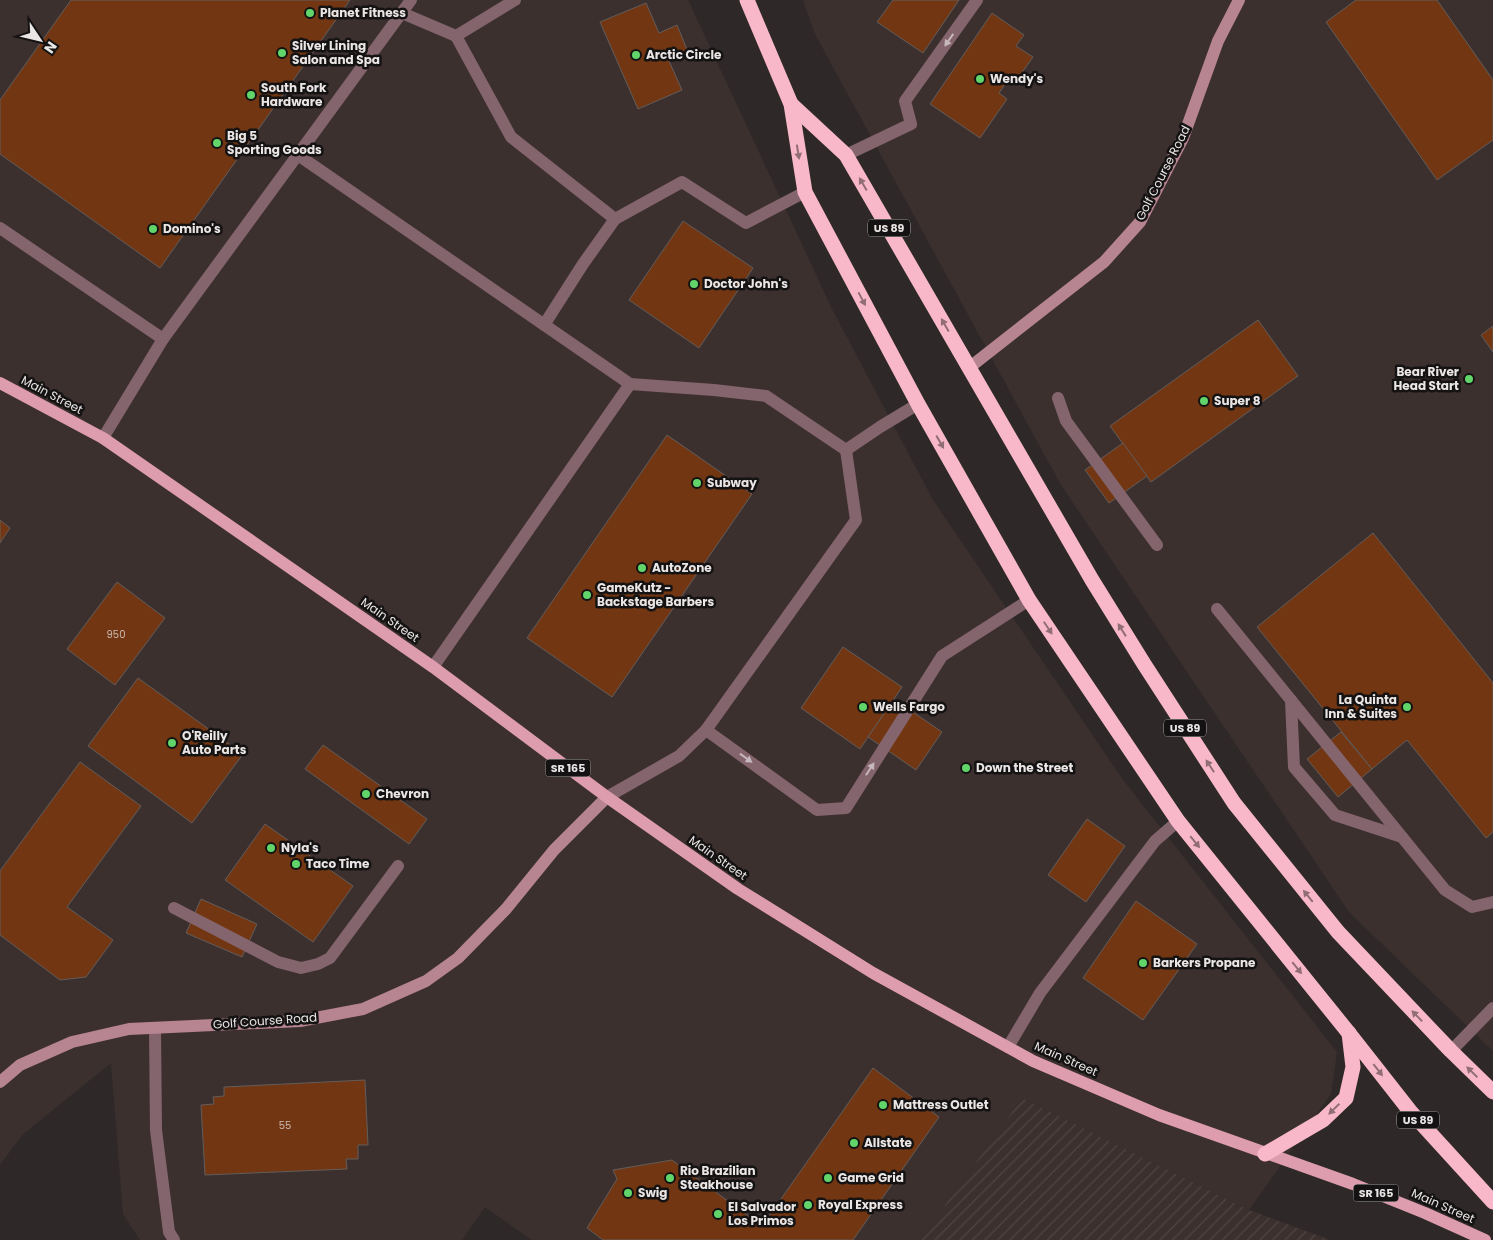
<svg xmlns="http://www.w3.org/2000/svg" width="1493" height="1240" font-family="Poppins,sans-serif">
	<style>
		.built { fill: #3c302f }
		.industrial { fill: url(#industrial-furrows) }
		.building { fill: #723712; stroke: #625d5b }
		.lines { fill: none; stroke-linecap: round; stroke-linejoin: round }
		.lane { stroke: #84646d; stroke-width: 12 }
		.secondary { stroke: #b78492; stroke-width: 12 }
		.primary { stroke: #de9caf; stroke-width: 12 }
		.highway { stroke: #f8b8ca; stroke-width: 15 }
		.oneway { fill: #c6b8bc }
		.oneway2 { fill: #916d77 }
		.poi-dot { fill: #61d56a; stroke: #141212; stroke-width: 2 }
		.labels { text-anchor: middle; stroke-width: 5; stroke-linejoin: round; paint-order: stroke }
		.number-label { font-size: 10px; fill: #ccbab1 }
		.shield { fill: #141212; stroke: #aaa6a6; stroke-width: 1 }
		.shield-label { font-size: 11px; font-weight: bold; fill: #eae6e6 }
		.poi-label { font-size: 12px; font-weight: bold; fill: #eae6e6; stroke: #141212; text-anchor: start }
		.street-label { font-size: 12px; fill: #eae6e6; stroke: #141212 }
	</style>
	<defs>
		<pattern id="industrial-furrows" width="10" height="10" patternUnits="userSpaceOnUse" patternTransform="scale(1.25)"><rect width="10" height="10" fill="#3c302f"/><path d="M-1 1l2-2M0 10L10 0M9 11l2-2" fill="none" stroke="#4f4443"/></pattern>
	</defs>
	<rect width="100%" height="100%" fill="#2e2928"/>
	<!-- built -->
	<g class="built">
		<path d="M 0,0 L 688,0 L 832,309 L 933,500 L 1123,780 L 1337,1052 L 1331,1094 L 1249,1210 L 1022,1098 L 920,1240 L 532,1240 L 485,1207 L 462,1240 L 140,1240 L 123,1214 L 111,1063 L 22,1135 L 0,1165 Z"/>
		<path d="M 803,0 L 1493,0 L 1493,1051 L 1349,912 L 1061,485 L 815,34 Z"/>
	</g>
	<!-- industrial -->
	<path class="industrial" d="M 1022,1098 L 1249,1210 L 1330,1240 L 920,1240 Z"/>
	<!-- building -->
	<g class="building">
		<path d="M 71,0 L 350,0 L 160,268 L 0,154 L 0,100 Z"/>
		<path d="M 893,0 L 959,0 L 923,53 L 877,22 Z"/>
		<path d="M 1356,0 L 1437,0 L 1493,80 L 1493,140 L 1437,180 L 1326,22 Z"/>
		<path d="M 646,3 L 659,33 L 677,25 L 688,52 L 669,61 L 682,90 L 638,109 L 600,22 Z"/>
		<path d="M 992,13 L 1024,35 L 1016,46 L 1033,57 L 1014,84 L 1008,80 L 999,93 L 1007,99 L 980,138 L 930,104 Z"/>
		<path d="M 683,221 L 753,268 L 699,348 L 629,300 Z"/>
		<path d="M 1258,320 L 1298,376 L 1151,482 L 1110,426 Z"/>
		<path d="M 1493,326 L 1493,352 L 1481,335 Z"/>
		<path d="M 667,435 L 752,494 L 612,697 L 527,638 Z"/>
		<path d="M 1123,443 L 1147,476 L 1109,503 L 1085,470 Z"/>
		<path d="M 0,520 L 10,528 L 0,543 Z"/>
		<path d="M 1373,533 L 1493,683 L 1493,832 L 1486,838 L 1407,740 L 1372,769 L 1257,627 Z"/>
		<path d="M 117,582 L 165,618 L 115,685 L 67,649 Z"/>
		<path d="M 843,647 L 902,687 L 860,749 L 801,708 Z"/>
		<path d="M 138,678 L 243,754 L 192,823 L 88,746 Z"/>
		<path d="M 894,699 L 942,732 L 916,770 L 868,737 Z"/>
		<path d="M 1341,732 L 1372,769 L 1338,797 L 1307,759 Z"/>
		<path d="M 323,745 L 427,819 L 409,844 L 305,769 Z"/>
		<path d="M 80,762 L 141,806 L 67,907 L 113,940 L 86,977 L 60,980 L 0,935 L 0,871 Z"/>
		<path d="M 1087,819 L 1125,846 L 1086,902 L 1048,875 Z"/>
		<path d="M 265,824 L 353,886 L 313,942 L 225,880 Z"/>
		<path d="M 201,899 L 257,924 L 242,957 L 186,933 Z"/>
		<path d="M 1136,901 L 1197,944 L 1143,1020 L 1083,978 Z"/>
		<path d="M 873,1068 L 939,1117 L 853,1240 L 603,1240 L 587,1228 L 617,1179 L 613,1170 L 672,1160 L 762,1226 Z"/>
		<path d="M 365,1080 L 368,1145 L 358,1145 L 358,1159 L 346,1159 L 347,1169 L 205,1175 L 201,1105 L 214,1104 L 213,1097 L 224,1096 L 224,1087 Z"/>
	</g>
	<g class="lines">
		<!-- lane -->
		<g class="lane">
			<path d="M 402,13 L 456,36 L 515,0"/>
			<path d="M 456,36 L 511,137 L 615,219 L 583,264 L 544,325"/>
			<path d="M 298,155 L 630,384 L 433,667"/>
			<path d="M 846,155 L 911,124 L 905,101 L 977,0"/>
			<path d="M 615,219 L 682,182 L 746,223 L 805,192"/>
			<path d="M 0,228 L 163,339"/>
			<path d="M 630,384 L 714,390 L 766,396 L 846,450"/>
			<path d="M 1058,398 L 1066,421 L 1157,545"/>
			<path d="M 103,438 L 163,339 L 411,0"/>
			<path d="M 1217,609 L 1445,890 L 1472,907 L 1493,902"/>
			<path d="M 1291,700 L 1294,767 L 1335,815 L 1402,837"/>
			<path d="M 706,730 L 817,810 L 846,808 L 942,656 L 1029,600"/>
			<path d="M 607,797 L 679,756 L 706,730 L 856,520 L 846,450 L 880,427 L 918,404"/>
			<path d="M 174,908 L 278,962 L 301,968 L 318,964 L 330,958 L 398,866"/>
			<path d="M 155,1028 L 156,1130 L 169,1232 L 174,1240"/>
			<path d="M 1008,1047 L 1040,993 L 1155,841 L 1178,821"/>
			<path d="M 1451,1051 L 1493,1008"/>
		</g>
		<!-- secondary -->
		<g class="secondary">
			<path d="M 970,367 L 1104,262 L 1140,222 L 1183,138 L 1218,41 L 1239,0"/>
			<path d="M 0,1082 L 20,1065 L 72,1042 L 129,1029 L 300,1021 L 363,1009 L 426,981 L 458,958 L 506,909 L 554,850 L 607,797"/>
		</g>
		<!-- primary -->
		<path class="primary" d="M 0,383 L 103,438 L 433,667 L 607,797 L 738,889 L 873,973 L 1033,1061 L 1159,1115 L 1353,1184 L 1425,1213 L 1485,1240"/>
		<!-- highway -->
		<g class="highway">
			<path d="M 747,0 L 791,104 L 805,192 L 918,404 L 1029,600 L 1178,821 L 1348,1032 L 1410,1111 L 1493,1202"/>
			<path d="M 791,104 L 846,155 L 1092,580 L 1144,664 L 1234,803 L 1338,932 L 1451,1051 L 1493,1092"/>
			<path d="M 1265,1154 L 1323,1120 L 1346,1098 L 1353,1067 L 1349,1033"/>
		</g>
	</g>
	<!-- one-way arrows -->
	<defs><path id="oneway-solid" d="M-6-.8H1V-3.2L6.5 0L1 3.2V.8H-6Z" transform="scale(1.25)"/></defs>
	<g class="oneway">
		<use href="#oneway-solid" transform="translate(949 40) rotate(125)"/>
		<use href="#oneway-solid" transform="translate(746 758) rotate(36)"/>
		<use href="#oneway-solid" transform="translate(870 769) rotate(-57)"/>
	</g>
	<g class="oneway2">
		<use href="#oneway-solid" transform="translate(798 152) rotate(81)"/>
		<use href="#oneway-solid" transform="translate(863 184) rotate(-120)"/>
		<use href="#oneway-solid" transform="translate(862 299) rotate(62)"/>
		<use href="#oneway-solid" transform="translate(945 325) rotate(-120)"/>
		<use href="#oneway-solid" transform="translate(940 442) rotate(60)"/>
		<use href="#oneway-solid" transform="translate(1048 628) rotate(56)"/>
		<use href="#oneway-solid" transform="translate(1122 630) rotate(-122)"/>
		<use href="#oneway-solid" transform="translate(1210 766) rotate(-123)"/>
		<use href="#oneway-solid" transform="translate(1195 842) rotate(51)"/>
		<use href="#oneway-solid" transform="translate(1308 896) rotate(-129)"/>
		<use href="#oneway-solid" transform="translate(1297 968) rotate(51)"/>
		<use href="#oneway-solid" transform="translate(1417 1016) rotate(-134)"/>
		<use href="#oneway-solid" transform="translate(1378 1070) rotate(52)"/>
		<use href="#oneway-solid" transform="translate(1472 1072) rotate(-136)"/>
		<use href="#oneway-solid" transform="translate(1334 1109) rotate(136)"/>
	</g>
	<!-- markers -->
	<g class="poi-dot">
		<circle cx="310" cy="13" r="5"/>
		<circle cx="282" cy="53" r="5"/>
		<circle cx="636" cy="55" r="5"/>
		<circle cx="980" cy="79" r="5"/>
		<circle cx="251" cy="95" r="5"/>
		<circle cx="217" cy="143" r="5"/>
		<circle cx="153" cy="229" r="5"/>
		<circle cx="694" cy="284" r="5"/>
		<circle cx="1469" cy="379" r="5"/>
		<circle cx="1204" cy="401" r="5"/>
		<circle cx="697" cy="483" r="5"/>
		<circle cx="642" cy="568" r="5"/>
		<circle cx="587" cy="595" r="5"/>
		<circle cx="863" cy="707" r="5"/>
		<circle cx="1407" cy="707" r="5"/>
		<circle cx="172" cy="743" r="5"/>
		<circle cx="966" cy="768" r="5"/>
		<circle cx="366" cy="794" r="5"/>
		<circle cx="271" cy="848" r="5"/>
		<circle cx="296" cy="864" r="5"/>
		<circle cx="1143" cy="963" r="5"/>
		<circle cx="883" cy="1105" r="5"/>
		<circle cx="854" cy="1143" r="5"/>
		<circle cx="670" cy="1178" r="5"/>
		<circle cx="828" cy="1178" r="5"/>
		<circle cx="628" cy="1193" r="5"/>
		<circle cx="808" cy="1205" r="5"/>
		<circle cx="718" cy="1214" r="5"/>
	</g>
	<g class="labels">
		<!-- number labels -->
		<g class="number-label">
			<text x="116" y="638">950</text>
			<text x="285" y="1129">55</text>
		</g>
		<!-- shield labels -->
		<g class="shield">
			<rect x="868" y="219.5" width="42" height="17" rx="4"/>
			<rect x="1164" y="719.5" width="42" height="17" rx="4"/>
			<rect x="545.5" y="759.5" width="45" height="17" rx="4"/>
			<rect x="1397" y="1111.5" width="42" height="17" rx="4"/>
			<rect x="1353.5" y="1184.5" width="45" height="17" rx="4"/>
		</g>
		<g class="shield-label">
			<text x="889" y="232">US 89</text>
			<text x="1185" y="732">US 89</text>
			<text x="568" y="772">SR 165</text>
			<text x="1418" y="1124">US 89</text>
			<text x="1376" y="1197">SR 165</text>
		</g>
		<!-- poi labels -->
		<g class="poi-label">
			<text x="320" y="17">Planet Fitness</text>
			<text x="292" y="50">Silver Lining<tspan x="292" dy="14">Salon and Spa</tspan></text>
			<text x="646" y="59">Arctic Circle</text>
			<text x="990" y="83">Wendy's</text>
			<text x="261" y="92">South Fork<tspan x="261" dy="14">Hardware</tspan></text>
			<text x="227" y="140">Big 5<tspan x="227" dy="14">Sporting Goods</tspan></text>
			<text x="163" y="233">Domino's</text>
			<text x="704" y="288">Doctor John's</text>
			<text x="1459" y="376" text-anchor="end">Bear River<tspan x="1459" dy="14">Head Start</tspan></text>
			<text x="1214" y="405">Super 8</text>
			<text x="707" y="487">Subway</text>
			<text x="652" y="572">AutoZone</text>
			<text x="597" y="592">GameKutz -<tspan x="597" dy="14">Backstage Barbers</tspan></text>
			<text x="1397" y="704" text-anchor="end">La Quinta<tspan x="1397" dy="14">Inn &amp; Suites</tspan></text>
			<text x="873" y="711">Wells Fargo</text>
			<text x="182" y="740">O'Reilly<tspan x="182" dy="14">Auto Parts</tspan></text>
			<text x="976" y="772">Down the Street</text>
			<text x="376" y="798">Chevron</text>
			<text x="281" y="852">Nyla's</text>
			<text x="306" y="868">Taco Time</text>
			<text x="1153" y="967">Barkers Propane</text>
			<text x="893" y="1109">Mattress Outlet</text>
			<text x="864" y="1147">Allstate</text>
			<text x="680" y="1175">Rio Brazilian<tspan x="680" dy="14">Steakhouse</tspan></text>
			<text x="838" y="1182">Game Grid</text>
			<text x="638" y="1197">Swig</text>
			<text x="818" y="1209">Royal Express</text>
			<text x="728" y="1211">El Salvador<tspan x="728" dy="14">Los Primos</tspan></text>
		</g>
		<!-- street labels -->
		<g class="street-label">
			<text transform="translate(1163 173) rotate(-63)" y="4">Golf Course Road</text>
			<text transform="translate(52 395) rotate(28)" y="4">Main Street</text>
			<text transform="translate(390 620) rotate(35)" y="4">Main Street</text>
			<text transform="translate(718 858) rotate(35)" y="4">Main Street</text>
			<text transform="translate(265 1021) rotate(-4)" y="4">Golf Course Road</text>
			<text transform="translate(1066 1059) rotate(24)" y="4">Main Street</text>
			<text transform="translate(1443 1206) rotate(24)" y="4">Main Street</text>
		</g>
	</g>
	<!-- north arrow -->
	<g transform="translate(40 40) rotate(125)" stroke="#141212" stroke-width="4" paint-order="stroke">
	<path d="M0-4L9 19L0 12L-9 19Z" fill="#eae6e6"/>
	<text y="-8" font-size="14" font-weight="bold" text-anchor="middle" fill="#eae6e6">N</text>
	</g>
</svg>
